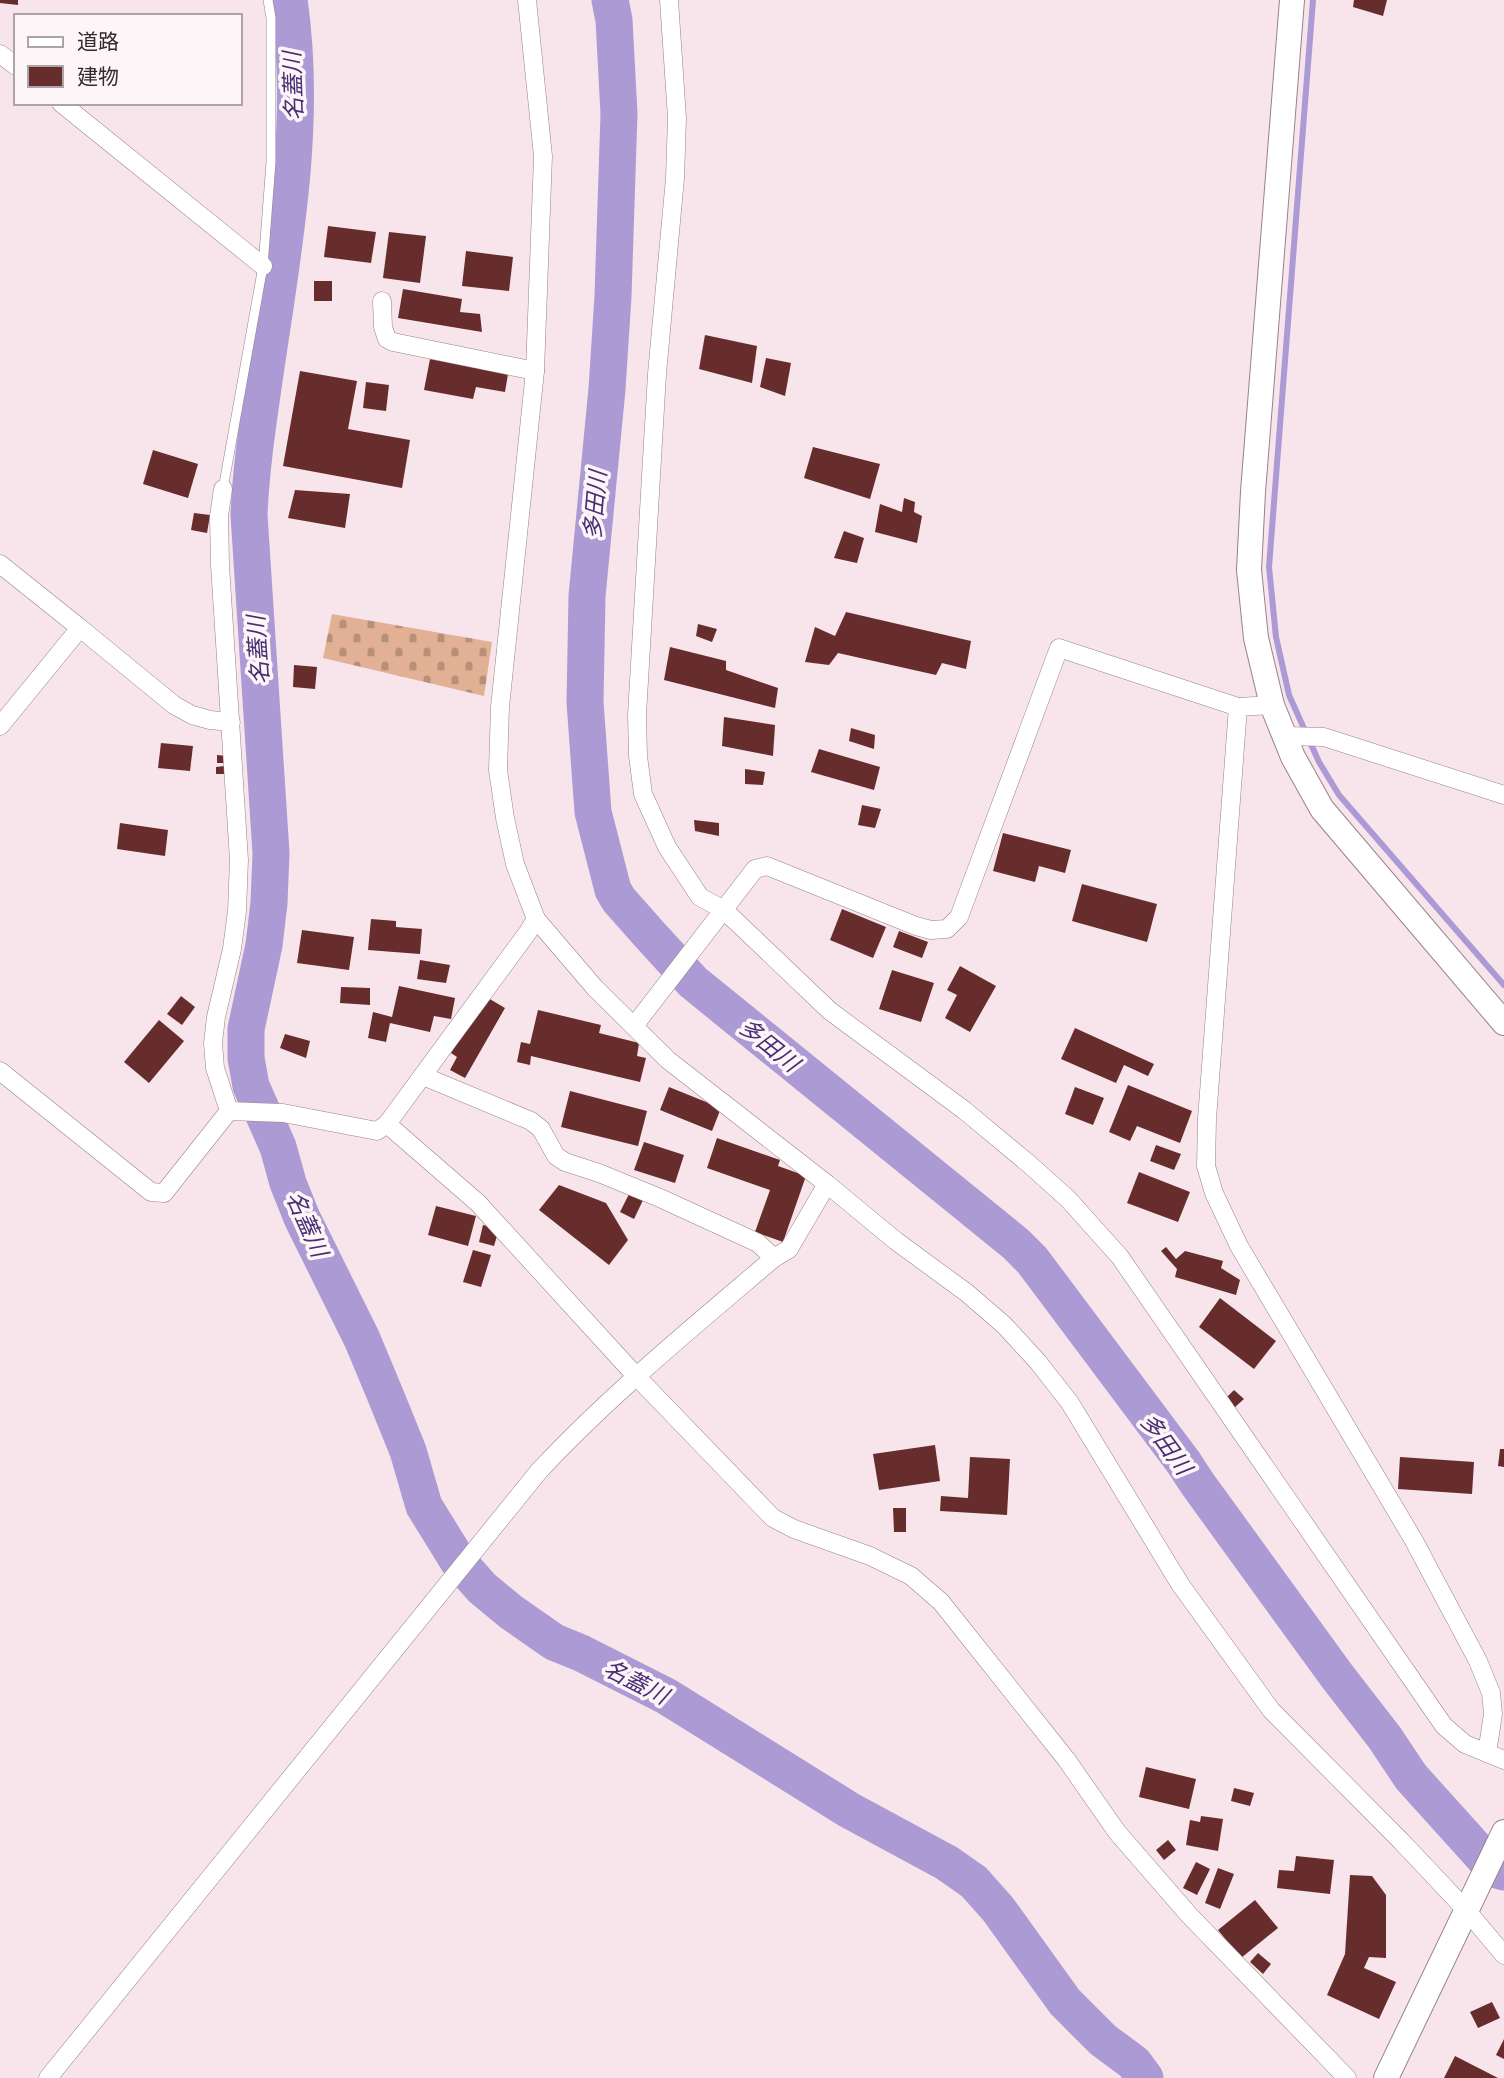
<svg xmlns="http://www.w3.org/2000/svg" width="1504" height="2078" font-family="Karla,'Noto Sans JP',sans-serif">
	<style>
		.cemetery { fill: url(#cemetery-stones) }
		.lines { fill: none; stroke-linecap: round; stroke-linejoin: round }
		.stream { stroke: #ac9ad4; stroke-width: 6 }
		.river { stroke: #ac9ad4; stroke-width: 37 }
		.building { fill: #672d2c }
		.lane-casing { stroke: #96838a; stroke-width: 10 }
		.street-casing { stroke: #96838a; stroke-width: 19 }
		.secondary-casing { stroke: #96838a; stroke-width: 26 }
		.lane { stroke: #fff; stroke-width: 9 }
		.street { stroke: #fff; stroke-width: 18 }
		.secondary { stroke: #fff; stroke-width: 24 }
		.labels { text-anchor: middle; stroke-width: 7; stroke-linejoin: round; paint-order: stroke }
		.water-label { font-size: 23px; font-style: italic; fill: #482e73; stroke: #fdf5f8 }
	</style>
	<defs>
		<pattern id="cemetery-stones" width="16" height="16" patternUnits="userSpaceOnUse" patternTransform="scale(1.75)"><rect width="16" height="16" fill="#e2b094"/><path d="M2 7V4a2 2 0 0 1 4 0v3zM10 15v-3a2 2 0 0 1 4 0v3z" fill="#b88f79"/></pattern>
	</defs>
	<rect width="100%" height="100%" fill="#f8e4eb"/>
	<!-- cemetery -->
	<path class="cemetery" d="M 332,614 L 492,642 L 484,696 L 323,658 Z"/>
	<g class="lines">
		<!-- stream -->
		<path class="stream" d="M 1313,0 L 1269,567 L 1276,637 L 1289,695 L 1319,762 L 1339,795 L 1504,985"/>
		<!-- river -->
		<g class="river">
			<path d="M 289,0 C 307,122 284,246 266,367 C 259,416 251,465 249,515 L 271,853 L 269,903 L 264,945 L 246,1029 L 246,1058 L 251,1086 L 278,1147 L 288,1183 L 302,1218 L 362,1339 L 387,1399 L 408,1451 L 424,1506 L 458,1561 L 482,1588 L 511,1612 L 554,1642 L 581,1653 L 666,1696 L 849,1810 L 947,1863 L 974,1882 L 998,1909 L 1065,2002 L 1103,2040 L 1134,2063 L 1145,2078"/>
			<path d="M 610,0 L 614,20 L 619,114 L 613,296 L 607,389 L 587,596 L 585,702 L 593,812 L 613,890 L 619,900 L 650,935 L 693,982 L 1016,1244 L 1032,1260 L 1184,1463 L 1197,1483 L 1337,1676 L 1385,1738 L 1411,1777 L 1494,1869 L 1504,1872"/>
		</g>
	</g>
	<!-- building -->
	<g class="building">
		<path d="M 0,0 L 18,0 L 18,5 L 0,3 Z"/>
		<path d="M 1354,0 L 1387,0 L 1383,16 L 1353,7 Z"/>
		<path d="M 328,226 L 376,232 L 371,263 L 324,257 Z"/>
		<path d="M 389,232 L 426,236 L 420,283 L 383,278 Z"/>
		<path d="M 466,251 L 513,257 L 509,291 L 462,286 Z"/>
		<rect x="314" y="281" width="18" height="20"/>
		<path d="M 403,289 L 462,299 L 460,312 L 480,314 L 482,332 L 398,318 Z"/>
		<path d="M 705,335 L 757,346 L 752,383 L 699,369 Z"/>
		<path d="M 766,358 L 791,363 L 785,396 L 760,387 Z"/>
		<path d="M 430,359 L 508,374 L 505,392 L 476,387 L 473,399 L 424,390 Z"/>
		<path d="M 300,371 L 357,381 L 348,429 L 410,440 L 402,488 L 283,466 Z"/>
		<path d="M 366,382 L 389,385 L 386,411 L 363,408 Z"/>
		<path d="M 813,447 L 880,464 L 870,499 L 804,478 Z"/>
		<path d="M 153,450 L 198,464 L 188,498 L 143,484 Z"/>
		<path d="M 295,490 L 350,494 L 345,528 L 288,518 Z"/>
		<path d="M 904,498 L 915,502 L 914,512 L 922,516 L 917,543 L 875,532 L 880,504 L 902,512 Z"/>
		<path d="M 194,513 L 210,515 L 207,533 L 191,530 Z"/>
		<path d="M 844,531 L 864,538 L 857,563 L 834,558 Z"/>
		<path d="M 846,612 L 971,641 L 966,669 L 942,663 L 936,675 L 838,653 L 829,665 L 805,662 L 815,627 L 835,636 Z"/>
		<path d="M 698,624 L 717,629 L 712,642 L 696,636 Z"/>
		<path d="M 670,647 L 726,661 L 726,670 L 778,688 L 775,708 L 664,680 Z"/>
		<path d="M 294,665 L 317,667 L 315,689 L 293,687 Z"/>
		<path d="M 724,717 L 775,725 L 773,756 L 722,746 Z"/>
		<path d="M 851,728 L 875,735 L 874,749 L 849,741 Z"/>
		<path d="M 161,743 L 193,746 L 190,771 L 158,768 Z"/>
		<path d="M 819,749 L 880,767 L 874,790 L 811,772 Z"/>
		<path d="M 217,755 L 227,756 L 228,763 L 217,763 Z"/>
		<path d="M 225,766 L 225,774 L 216,774 L 216,767 Z"/>
		<path d="M 745,769 L 765,772 L 763,785 L 745,784 Z"/>
		<path d="M 862,805 L 881,809 L 875,828 L 858,825 Z"/>
		<path d="M 694,820 L 719,823 L 719,836 L 695,831 Z"/>
		<path d="M 120,823 L 168,830 L 165,856 L 117,849 Z"/>
		<path d="M 1003,833 L 1071,850 L 1065,873 L 1039,866 L 1035,882 L 993,871 Z"/>
		<path d="M 1082,884 L 1157,904 L 1147,942 L 1072,921 Z"/>
		<path d="M 842,909 L 886,927 L 873,958 L 830,940 Z"/>
		<path d="M 371,919 L 396,921 L 396,927 L 422,929 L 420,954 L 368,950 Z"/>
		<path d="M 302,930 L 354,937 L 349,970 L 297,963 Z"/>
		<path d="M 899,931 L 928,942 L 922,958 L 893,947 Z"/>
		<path d="M 420,960 L 450,965 L 446,983 L 417,979 Z"/>
		<path d="M 960,966 L 996,986 L 970,1032 L 945,1018 L 957,995 L 947,990 Z"/>
		<path d="M 892,970 L 934,983 L 921,1022 L 879,1009 Z"/>
		<path d="M 399,986 L 455,998 L 451,1019 L 434,1016 L 430,1032 L 390,1023 L 386,1042 L 368,1038 L 373,1012 L 392,1017 Z"/>
		<path d="M 341,987 L 370,988 L 370,1005 L 340,1003 Z"/>
		<path d="M 483,995 L 505,1008 L 465,1078 L 450,1070 L 457,1057 L 451,1053 Z"/>
		<path d="M 181,996 L 195,1007 L 182,1025 L 167,1014 Z"/>
		<path d="M 538,1010 L 601,1025 L 599,1033 L 639,1043 L 637,1056 L 646,1058 L 640,1082 L 531,1056 L 530,1065 L 517,1062 L 521,1042 L 530,1044 Z"/>
		<path d="M 159,1020 L 184,1041 L 149,1083 L 124,1062 Z"/>
		<path d="M 1075,1028 L 1154,1064 L 1148,1076 L 1124,1065 L 1116,1083 L 1061,1059 Z"/>
		<path d="M 285,1034 L 310,1041 L 306,1058 L 280,1048 Z"/>
		<path d="M 1128,1085 L 1192,1111 L 1180,1143 L 1137,1126 L 1130,1141 L 1109,1132 Z"/>
		<path d="M 669,1087 L 721,1108 L 712,1131 L 660,1110 Z"/>
		<path d="M 1075,1087 L 1104,1098 L 1093,1125 L 1065,1114 Z"/>
		<path d="M 570,1091 L 647,1111 L 638,1146 L 561,1127 Z"/>
		<path d="M 717,1138 L 780,1160 L 778,1166 L 806,1176 L 783,1242 L 755,1232 L 770,1190 L 707,1168 Z"/>
		<path d="M 644,1142 L 684,1155 L 675,1183 L 634,1170 Z"/>
		<path d="M 1156,1145 L 1181,1154 L 1174,1170 L 1150,1161 Z"/>
		<path d="M 1139,1172 L 1190,1192 L 1178,1222 L 1127,1203 Z"/>
		<path d="M 559,1185 L 606,1203 L 628,1240 L 609,1265 L 539,1210 Z"/>
		<path d="M 630,1192 L 644,1198 L 634,1219 L 620,1212 Z"/>
		<path d="M 436,1206 L 476,1216 L 468,1246 L 428,1235 Z"/>
		<path d="M 483,1225 L 499,1229 L 494,1246 L 479,1242 Z"/>
		<path d="M 1166,1247 L 1176,1259 L 1185,1251 L 1223,1261 L 1221,1268 L 1240,1280 L 1236,1295 L 1175,1277 L 1177,1269 L 1161,1251 Z"/>
		<path d="M 473,1250 L 491,1255 L 481,1287 L 463,1282 Z"/>
		<path d="M 1220,1298 L 1276,1341 L 1254,1369 L 1199,1327 Z"/>
		<path d="M 1234,1390 L 1244,1399 L 1234,1408 L 1225,1399 Z"/>
		<path d="M 935,1445 L 940,1481 L 879,1490 L 873,1454 Z"/>
		<path d="M 1500,1449 L 1504,1449 L 1504,1467 L 1498,1466 Z"/>
		<path d="M 970,1457 L 1010,1459 L 1007,1515 L 940,1511 L 941,1496 L 968,1498 Z"/>
		<path d="M 1400,1457 L 1474,1462 L 1472,1494 L 1398,1489 Z"/>
		<path d="M 893,1508 L 906,1508 L 906,1532 L 894,1532 Z"/>
		<path d="M 1146,1767 L 1196,1779 L 1189,1809 L 1139,1797 Z"/>
		<path d="M 1234,1788 L 1254,1793 L 1250,1806 L 1231,1801 Z"/>
		<path d="M 1201,1816 L 1223,1819 L 1218,1851 L 1186,1845 L 1190,1820 L 1200,1822 Z"/>
		<path d="M 1168,1840 L 1176,1850 L 1164,1860 L 1156,1850 Z"/>
		<path d="M 1296,1856 L 1334,1860 L 1330,1894 L 1277,1888 L 1279,1870 L 1294,1871 Z"/>
		<path d="M 1196,1862 L 1210,1869 L 1197,1895 L 1183,1888 Z"/>
		<path d="M 1218,1868 L 1234,1874 L 1220,1909 L 1205,1903 Z"/>
		<path d="M 1350,1875 L 1372,1876 L 1386,1895 L 1386,1958 L 1369,1957 L 1364,1968 L 1396,1982 L 1379,2019 L 1327,1995 L 1345,1954 Z"/>
		<path d="M 1255,1900 L 1278,1928 L 1241,1958 L 1218,1930 Z"/>
		<path d="M 1258,1953 L 1271,1964 L 1263,1974 L 1250,1962 Z"/>
		<path d="M 1492,2002 L 1500,2018 L 1478,2028 L 1470,2012 Z"/>
		<path d="M 1504,2039 L 1504,2059 L 1496,2055 Z"/>
		<path d="M 1455,2056 L 1498,2078 L 1444,2078 Z"/>
	</g>
	<g class="lines">
		<!-- lane casing -->
		<g class="lane-casing">
			<path id="lane" d="M 223,489 L 263,266 L 271,162 L 271,18 L 268,0"/>
		</g>
		<!-- street casing -->
		<g class="street-casing">
			<g id="street">
				<path d="M 527,0 L 543,156 L 535,371 L 500,707 L 498,770 L 505,818 L 515,864 L 536,919 L 595,988 L 668,1060 L 827,1184 L 896,1241 L 967,1293 L 1004,1325 L 1038,1362 L 1070,1403 L 1180,1584 L 1271,1710 L 1401,1841 L 1467,1911 L 1504,1955"/>
				<path d="M 669,0 L 677,118 L 675,178 L 657,374 L 637,715 L 638,756 L 643,794 L 667,847 L 700,897 L 724,910 L 830,1011 L 964,1110 L 1029,1164 L 1068,1199 L 1120,1257 L 1444,1726 L 1465,1744 L 1504,1760"/>
				<path d="M 0,54 L 16,66"/>
				<path d="M 61,103 L 263,266"/>
				<path d="M 382,301 L 383,327 L 387,339 L 393,342 L 535,371"/>
				<path d="M 223,489 L 219,516 L 220,565 L 239,860 L 237,911 L 232,949 L 216,1017 L 213,1043 L 215,1068 L 229,1111"/>
				<path d="M 0,564 L 80,628 L 0,726"/>
				<path d="M 80,628 L 174,705 L 192,715 L 210,720 L 231,722"/>
				<path d="M 1272,705 L 1238,707 L 1207,1119 L 1206,1166 L 1214,1193 L 1239,1246 L 1413,1539 L 1478,1661 L 1491,1693 L 1493,1714 L 1487,1753"/>
				<path d="M 1285,736 L 1324,737 L 1504,795"/>
				<path d="M 634,1026 L 755,869 L 767,866 L 916,926 L 931,930 L 947,929 L 959,917 L 1059,648 L 1238,707"/>
				<path d="M 0,1071 L 151,1192 L 164,1193 L 229,1111 L 283,1113 L 377,1131 L 387,1124 L 528,932 L 536,919"/>
				<path d="M 423,1076 L 531,1121 L 541,1129 L 556,1156 L 565,1162 L 599,1173 L 660,1198 L 758,1243 L 774,1258"/>
				<path d="M 387,1124 L 478,1203 L 636,1376 L 773,1518 L 794,1529 L 870,1556 L 911,1576 L 941,1602 L 1066,1759 L 1117,1832 L 1189,1915 L 1347,2078"/>
				<path d="M 48,2078 L 539,1471 C 611,1394 693,1327 774,1258 L 789,1249 L 827,1184"/>
			</g>
		</g>
		<!-- secondary casing -->
		<g class="secondary-casing">
			<g id="secondary">
				<path d="M 1292,0 L 1253,492 L 1249,570 L 1256,638 L 1272,705 L 1293,757 L 1322,809 L 1504,1023"/>
				<path d="M 1386,2078 L 1504,1832"/>
			</g>
		</g>
		<!-- lane -->
		<use href="#lane" class="lane"/>
		<!-- street -->
		<use href="#street" class="street"/>
		<!-- secondary -->
		<use href="#secondary" class="secondary"/>
	</g>
	<g class="labels">
		<!-- water labels -->
		<g class="water-label">
			<text transform="translate(293 86) rotate(-92)" y="8">名蓋川</text>
			<text transform="translate(595 505) rotate(-85)" y="8">多田川</text>
			<text transform="translate(258 650) rotate(-94)" y="8">名蓋川</text>
			<text transform="translate(769 1045) rotate(39)" y="8">多田川</text>
			<text transform="translate(307 1224) rotate(66)" y="8">名蓋川</text>
			<text transform="translate(1166 1444) rotate(54)" y="8">多田川</text>
			<text transform="translate(636 1682) rotate(27)" y="8">名蓋川</text>
		</g>
	</g>
	<!-- legend -->
	<rect x="14" y="14" width="228" height="91" fill="#fdf5f8" stroke="#aca4a7" stroke-width="2"/>
	<rect x="28" y="37" width="35" height="10" fill="#ffffff" stroke="#aca4a7" stroke-width="2"/>
	<text x="77" y="49" font-size="21" fill="#332b2e">道路</text>
	<rect x="28" y="66" width="35" height="21" fill="#672d2c" stroke="#aca4a7" stroke-width="2"/>
	<text x="77" y="84" font-size="21" fill="#332b2e">建物</text>
</svg>
